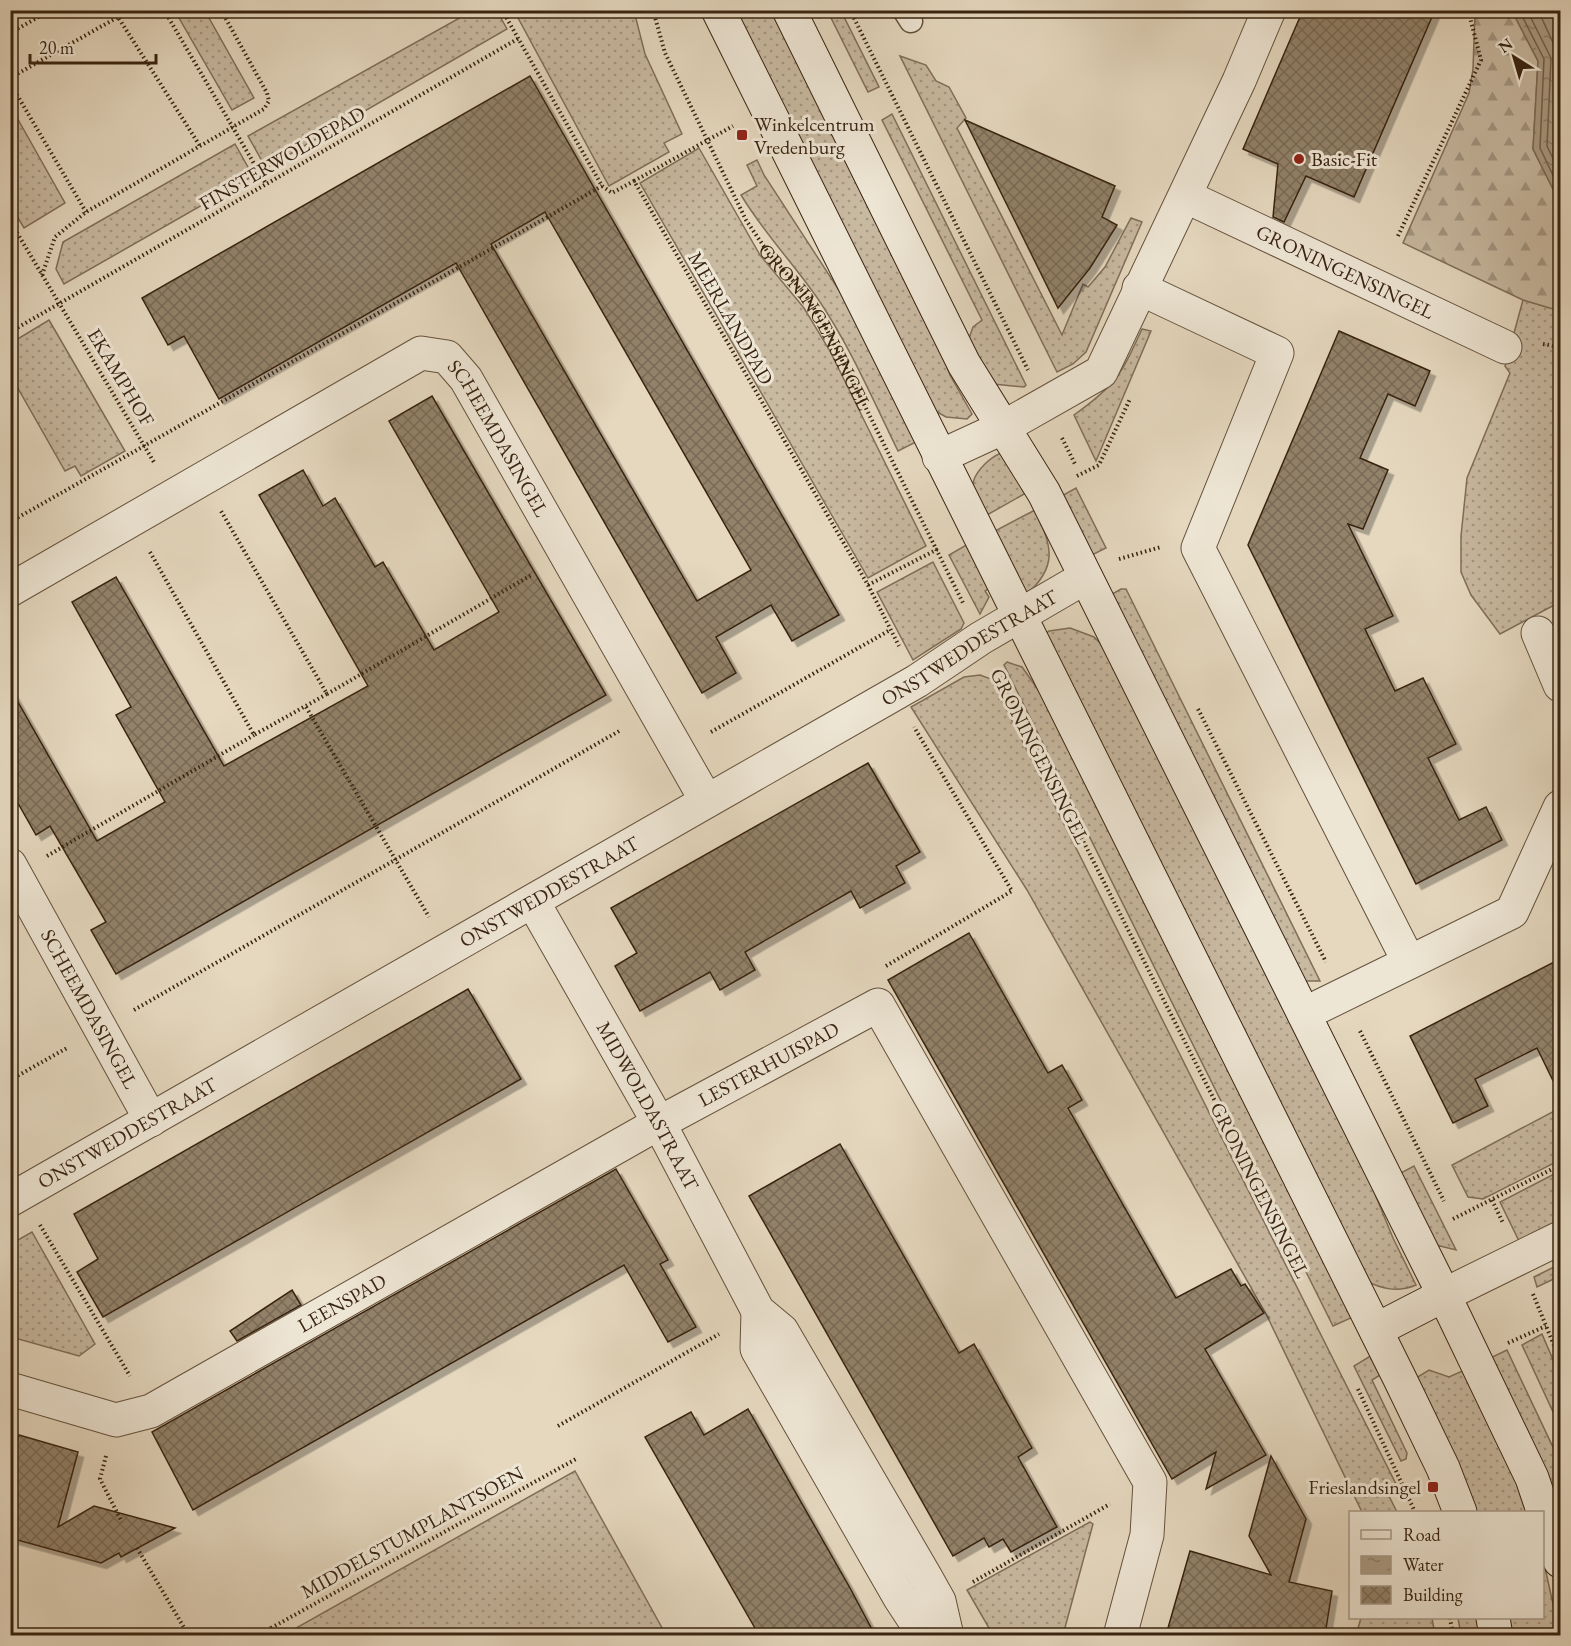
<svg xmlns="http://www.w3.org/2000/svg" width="1571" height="1646" font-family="'EB Garamond',serif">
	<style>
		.grass { fill: url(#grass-dots); stroke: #806e59; stroke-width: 1.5 }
		.forest { fill: url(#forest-firs); stroke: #806e59; stroke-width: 1.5 }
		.water { fill: url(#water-ripples); stroke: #7d6b56; stroke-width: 1.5 }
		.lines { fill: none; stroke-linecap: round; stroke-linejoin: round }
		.shore { stroke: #72604a; stroke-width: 1.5 }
		.building { fill: url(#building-cross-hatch); stroke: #392411; stroke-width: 1.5; fill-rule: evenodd; filter: url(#shadow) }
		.lane-casing { stroke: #64513c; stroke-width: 25 }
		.street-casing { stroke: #64513c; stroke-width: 35 }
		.secondary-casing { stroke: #392411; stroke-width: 35 }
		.path { stroke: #392411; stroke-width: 4; stroke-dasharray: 1.5 3; stroke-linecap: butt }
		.lane { stroke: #eee6d5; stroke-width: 22 }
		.street { stroke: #eee6d5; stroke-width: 33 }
		.secondary { stroke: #eee6d5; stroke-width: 33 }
		.poi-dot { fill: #8f2418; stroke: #eee6d5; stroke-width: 2 }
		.labels { text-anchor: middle; stroke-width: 6; stroke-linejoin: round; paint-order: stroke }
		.poi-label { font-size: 20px; fill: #392411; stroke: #eee6d5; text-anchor: start }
		.street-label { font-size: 20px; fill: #392411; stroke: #eee6d5 }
	</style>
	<defs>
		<pattern id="grass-dots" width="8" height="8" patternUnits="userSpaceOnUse" patternTransform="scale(1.5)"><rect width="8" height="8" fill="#c8b9a1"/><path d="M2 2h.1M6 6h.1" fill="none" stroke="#a39682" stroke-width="1.8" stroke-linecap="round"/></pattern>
		<pattern id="forest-firs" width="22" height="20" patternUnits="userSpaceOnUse" patternTransform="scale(1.5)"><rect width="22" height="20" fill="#c8b9a1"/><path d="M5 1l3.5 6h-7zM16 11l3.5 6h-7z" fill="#a39682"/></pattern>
		<pattern id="water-ripples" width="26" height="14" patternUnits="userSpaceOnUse" patternTransform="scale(1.5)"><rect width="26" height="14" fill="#ab9b84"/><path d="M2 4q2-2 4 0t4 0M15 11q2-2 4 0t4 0" fill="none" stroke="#8c7e6b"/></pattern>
		<pattern id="building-cross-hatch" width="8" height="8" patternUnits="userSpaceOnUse" patternTransform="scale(1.5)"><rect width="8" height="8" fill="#92826b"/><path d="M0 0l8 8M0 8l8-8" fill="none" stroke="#786a57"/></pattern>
		<filter id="shadow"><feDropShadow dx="5.5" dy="5.5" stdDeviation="0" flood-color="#0004"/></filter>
	</defs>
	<rect width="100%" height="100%" fill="#e5d8bf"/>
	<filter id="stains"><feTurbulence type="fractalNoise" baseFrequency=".00333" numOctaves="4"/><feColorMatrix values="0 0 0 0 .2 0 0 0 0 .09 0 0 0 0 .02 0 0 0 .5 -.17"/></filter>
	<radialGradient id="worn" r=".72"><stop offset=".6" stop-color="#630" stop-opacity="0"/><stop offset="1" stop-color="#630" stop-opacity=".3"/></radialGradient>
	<!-- grass -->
	<g class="grass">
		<path d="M 528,10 L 634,11 L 645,54 L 682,134 L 664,143 L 669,152 L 609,186 L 517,16 Z"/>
		<path d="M 175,11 L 205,11 L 254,98 L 232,110 Z"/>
		<path d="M 472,11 L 497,11 L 507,29 L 266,168 L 248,136 Z"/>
		<path d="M 728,11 L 773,11 L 940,346 L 950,375 L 972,414 L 967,419 L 946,417 L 930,408 Z"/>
		<path d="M 799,11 L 841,11 L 879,87 L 868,92 L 829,14 L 819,18 Z"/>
		<path d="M 900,56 L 926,65 L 936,81 L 949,87 L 966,118 L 957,128 L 1062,335 L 1083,284 L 1088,287 L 1105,267 L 1131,218 L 1142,222 L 1086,352 L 1073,364 L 1057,372 Z"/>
		<path d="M 11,107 L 65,203 L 24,228 L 11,206 Z"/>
		<path d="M 892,114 L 1026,385 L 1024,387 L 993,384 L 966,347 L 973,327 L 982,320 L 882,120 Z"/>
		<path d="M 235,144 L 253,176 L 64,284 L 56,269 L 63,242 Z"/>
		<path d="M 699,148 L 760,255 L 804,308 L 830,351 L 926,546 L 868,578 L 640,183 Z"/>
		<path d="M 757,160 L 764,175 L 846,301 L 916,442 L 898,451 C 873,400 850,346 818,299 C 793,263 764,233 741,195 L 757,186 L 747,165 Z"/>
		<path d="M 1523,300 L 1560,311 L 1560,602 L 1500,634 L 1471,595 L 1461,572 L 1461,536 L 1467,478 L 1510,373 L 1505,366 Z"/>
		<path d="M 49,320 L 125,451 L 81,476 L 75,466 L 65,471 L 11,376 L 11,343 Z"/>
		<path d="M 1142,329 L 1151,331 L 1096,461 L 1074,415 C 1116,385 1121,375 1142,329 Z"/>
		<path d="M 1001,453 L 1026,493 L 987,515 C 983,508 975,498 973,490 C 970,475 989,458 1001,453 Z"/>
		<path d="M 1076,488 L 1106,548 L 1088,557 L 1058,498 Z"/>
		<path d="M 1035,510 C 1052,547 1059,566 1025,596 L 993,532 Z"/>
		<path d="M 968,544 L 990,588 L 985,591 L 989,597 L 980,614 L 949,555 Z"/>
		<path d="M 933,562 L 964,623 L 961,629 L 913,660 L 877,592 Z"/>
		<path d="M 1121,589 L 1126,589 L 1320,981 L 1304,981 L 1107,597 Z"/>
		<path d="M 1070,628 L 1094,637 L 1109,652 L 1354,1143 L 1393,1238 L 1416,1285 C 1397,1293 1382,1289 1364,1280 L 1044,635 L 1049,631 Z"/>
		<path d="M 1007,662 L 1022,667 L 1044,698 L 1353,1317 L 1333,1326 L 1004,665 Z"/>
		<path d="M 980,675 L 991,679 L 1399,1490 L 1389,1496 L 1397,1512 L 1362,1512 L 1267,1316 L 1027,890 L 911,707 L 964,677 Z"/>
		<path d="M 1560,1108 L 1560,1160 L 1483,1199 L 1468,1197 L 1452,1165 Z"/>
		<path d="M 1414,1166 L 1456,1250 L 1436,1245 L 1397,1175 Z"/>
		<path d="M 1560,1171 L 1560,1220 L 1519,1241 L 1500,1202 Z"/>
		<path d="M 32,1232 L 95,1344 L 79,1356 L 11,1337 L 11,1244 Z"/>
		<path d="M 1560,1264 L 1560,1276 L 1537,1287 L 1534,1277 Z"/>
		<path d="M 1542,1334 L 1560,1376 L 1560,1427 L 1522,1345 Z"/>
		<path d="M 1507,1350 L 1560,1462 L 1560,1528 L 1488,1359 Z"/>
		<path d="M 1372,1355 L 1382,1374 L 1372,1380 L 1407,1453 L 1406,1459 L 1401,1461 L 1354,1366 Z"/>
		<path d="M 1467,1369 L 1508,1456 L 1529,1512 L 1475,1512 L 1416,1378 L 1429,1370 L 1449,1377 Z"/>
		<path d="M 575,1471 L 666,1635 L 291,1636 L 289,1632 Z"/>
		<path d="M 1090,1522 L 1093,1524 L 1063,1635 L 993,1635 L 967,1590 Z"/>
		<path d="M 1543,1559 L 1560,1635 L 1509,1635 L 1506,1618 L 1542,1618 Z"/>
		<path d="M 1361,1618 L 1432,1618 L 1435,1635 L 1356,1635 Z"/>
		<path d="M 1458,1618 L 1480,1618 L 1483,1635 L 1461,1635 Z"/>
	</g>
	<!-- forest -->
	<path class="forest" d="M 1475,11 L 1512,11 L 1538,61 L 1533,149 L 1560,203 L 1560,311 L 1523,300 L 1403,243 L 1469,93 L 1473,69 Z"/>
	<!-- water -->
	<path class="water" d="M 1512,11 L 1560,11 L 1560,203 L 1533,149 L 1538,61 Z"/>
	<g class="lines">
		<!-- shore -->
		<g class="shore">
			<path d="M 1519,10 L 1544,59 L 1540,148 L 1560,190"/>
			<path d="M 1527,10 L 1551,58 L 1547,146 L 1560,173"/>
			<path d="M 1538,10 L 1560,58 L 1556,144 L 1560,153"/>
		</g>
	</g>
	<!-- building -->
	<g class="building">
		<path d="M 1303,10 L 1435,10 L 1354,197 L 1306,176 L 1284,222 L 1273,217 L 1278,164 L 1243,149 Z"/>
		<path d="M 530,76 L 839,615 L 792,641 L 771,605 L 716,637 L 736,673 L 702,693 L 456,263 L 219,399 L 184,336 L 168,345 L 142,298 ZM 545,212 L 751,570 L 697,601 L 491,244 Z"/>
		<path d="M 965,120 L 1115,186 L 1102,217 L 1117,225 L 1090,268 L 1058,308 Z"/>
		<path d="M 1339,331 L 1430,371 L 1415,406 L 1388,394 L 1360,458 L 1388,470 L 1363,529 L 1348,524 L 1393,616 L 1365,629 L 1395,691 L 1423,678 L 1456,744 L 1428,758 L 1459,820 L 1486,807 L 1502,840 L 1416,884 L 1248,545 Z"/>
		<path d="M 432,396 L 606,695 L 116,974 L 91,930 L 106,922 L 50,826 L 36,835 L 10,789 L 10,688 L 97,841 L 165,802 L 116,715 L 131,707 L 72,602 L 116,577 L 224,766 L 368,686 L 259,495 L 303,470 L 323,506 L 335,498 L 375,567 L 383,562 L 434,650 L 499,612 L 389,421 Z"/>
		<path d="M 868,763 L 920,852 L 896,866 L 905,883 L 860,908 L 851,891 L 745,952 L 755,970 L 720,990 L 710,972 L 640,1011 L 615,966 L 637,953 L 611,908 Z"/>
		<path d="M 969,933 L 1048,1073 L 1062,1065 L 1082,1100 L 1068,1108 L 1176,1298 L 1231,1269 L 1241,1286 L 1245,1284 L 1264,1313 L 1205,1349 L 1266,1455 L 1206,1489 L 1216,1452 L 1172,1479 L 888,980 Z"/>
		<path d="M 1560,959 L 1560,1095 L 1537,1048 L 1475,1079 L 1488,1106 L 1453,1123 L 1410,1036 Z"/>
		<path d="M 468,989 L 521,1079 L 103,1317 L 77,1272 L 98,1259 L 74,1214 Z"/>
		<path d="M 840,1144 L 959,1353 L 974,1344 L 1032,1448 L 1018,1457 L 1057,1527 L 1011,1552 L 1003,1539 L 989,1547 L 984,1538 L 953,1556 L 749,1196 Z"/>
		<path d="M 616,1169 L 668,1260 L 660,1264 L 696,1327 L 668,1342 L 624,1265 L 193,1510 L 152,1432 Z"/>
		<path d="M 292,1290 L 301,1305 L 237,1341 L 230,1331 Z"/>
		<path d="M 748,1409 L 850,1588 L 875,1635 L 759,1635 L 645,1437 L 691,1412 L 704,1435 Z"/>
		<path d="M 19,1435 L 78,1452 L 58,1527 L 94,1506 L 175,1528 L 121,1557 L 119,1553 L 101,1563 L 10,1538 L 10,1467 Z"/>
		<path d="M 1271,1456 L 1306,1519 L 1289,1582 L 1332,1591 L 1325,1635 L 1166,1635 L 1190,1551 L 1271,1575 L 1249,1536 Z"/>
	</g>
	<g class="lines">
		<!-- lane casing -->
		<g class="lane-casing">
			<path id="lane" d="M 904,10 L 911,21"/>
		</g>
		<!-- street casing -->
		<g class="street-casing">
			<g id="street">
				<path id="s2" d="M 1185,196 L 1505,347"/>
				<path d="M 1139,288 L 1277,353 L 1198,548 L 1409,962"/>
				<path d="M 939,457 L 1004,427 L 1101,372 L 1239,81 L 1269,10"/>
				<path id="s3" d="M 10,590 L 421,353 L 447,357 L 466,379 L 706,800"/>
				<path d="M 1538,633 L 1560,685"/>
				<path id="s4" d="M 10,865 L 151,1120"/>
				<path id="s5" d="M 533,902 L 659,1123 L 758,1311 L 782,1331 L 925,1576 L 939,1601 L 947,1636"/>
				<path d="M 1304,1014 L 1512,912 L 1560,807"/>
				<path id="s6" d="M 10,1200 L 917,681 L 981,638 L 1084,578"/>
				<path d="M 1444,1295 L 1560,1238"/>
				<path d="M 758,1311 L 757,1349 L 900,1598 L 915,1621 L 936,1636"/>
				<path id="s7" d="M 10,1389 L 116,1420 L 151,1411 L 659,1123 L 878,1005 L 1150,1482 L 1147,1535 L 1120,1636"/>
			</g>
		</g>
		<!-- secondary casing -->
		<g class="secondary-casing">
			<g id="secondary">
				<path d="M 718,10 L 1400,1379 L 1443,1468 L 1460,1512"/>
				<path d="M 789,10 L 964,364 L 1044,493 L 1444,1295 L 1532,1478 L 1560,1561"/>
				<path d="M 1376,1330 L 1444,1295"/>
				<path d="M 1493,1618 L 1496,1636"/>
			</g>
		</g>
		<!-- path -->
		<g class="path">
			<path d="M 164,10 L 266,184"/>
			<path d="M 502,10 L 602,186 L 612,193 L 634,181 L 868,585 L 899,646"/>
			<path id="s1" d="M 653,10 L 665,53 L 746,220 L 769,254 L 805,294 L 824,324 L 964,605"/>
			<path d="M 850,10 L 1028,370"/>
			<path d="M 10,33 L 51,10"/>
			<path d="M 10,78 L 118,17 L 200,146"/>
			<path d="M 10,83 L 86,212"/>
			<path d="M 634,181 L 733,126"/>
			<path d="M 10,221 L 155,464"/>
			<path d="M 1398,236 L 1481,60 L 1468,10"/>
			<path d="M 42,275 L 55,237 L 86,212 L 264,109 L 269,101 L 267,93 L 221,10"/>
			<path d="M 10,332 L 519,38"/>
			<path d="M 1543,344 L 1560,347"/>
			<path d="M 1062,438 L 1076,466"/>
			<path d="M 1077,476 L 1099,465 L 1130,399"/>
			<path d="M 10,522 L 602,186"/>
			<path d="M 150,552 L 254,735 L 327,694 L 221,511"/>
			<path d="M 1119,559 L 1161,547"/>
			<path d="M 868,585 L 938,549"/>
			<path d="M 998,673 L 1224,1119"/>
			<path d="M 327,694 L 533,574"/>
			<path d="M 306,707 L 429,917"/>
			<path d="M 1198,709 L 1326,962"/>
			<path d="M 711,732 L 890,630"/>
			<path d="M 47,856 L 254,735"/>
			<path d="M 886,966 L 1012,891 L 914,727"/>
			<path d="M 134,1010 L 621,730"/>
			<path d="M 1360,1031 L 1444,1201"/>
			<path d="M 10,1080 L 67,1048"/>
			<path d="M 1492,1200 L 1503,1223"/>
			<path d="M 1453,1219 L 1560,1165"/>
			<path d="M 40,1225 L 130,1376"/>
			<path d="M 1533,1294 L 1560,1360"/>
			<path d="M 1508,1343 L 1546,1326"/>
			<path d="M 1358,1389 L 1415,1512"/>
			<path d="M 558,1426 L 719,1334"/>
			<path d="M 106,1456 L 100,1479 L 122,1522"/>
			<path d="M 137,1548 L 189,1636"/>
			<path d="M 973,1582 L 1110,1504"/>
			<path d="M 1450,1618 L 1453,1636"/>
			<path d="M 259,1636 L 271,1628"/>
			<path d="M 275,1636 L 271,1628 L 576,1459"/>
		</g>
		<!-- lane -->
		<use href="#lane" class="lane"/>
		<!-- street -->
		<use href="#street" class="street"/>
		<!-- secondary -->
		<use href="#secondary" class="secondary"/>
	</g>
	<!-- markers -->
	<g class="poi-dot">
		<rect x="736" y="129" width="12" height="12" rx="3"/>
		<circle cx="1299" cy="159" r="6"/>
		<rect x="1427" y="1481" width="12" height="12" rx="3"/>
	</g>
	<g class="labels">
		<!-- poi labels -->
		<g class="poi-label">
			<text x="754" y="131">Winkelcentrum<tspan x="754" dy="23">Vredenburg</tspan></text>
			<text x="1311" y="166">Basic-Fit</text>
			<text x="1421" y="1494" text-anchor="end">Frieslandsingel</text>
		</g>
		<!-- street labels -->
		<g class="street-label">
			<text transform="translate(282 158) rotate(-30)" y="7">FINSTERWOLDEPAD</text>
			<text dy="7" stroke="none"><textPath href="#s2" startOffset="177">GRONINGENSINGEL</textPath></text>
			<text transform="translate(731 318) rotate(60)" y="7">MEERLANDPAD</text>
			<text dy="7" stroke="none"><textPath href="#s1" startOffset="358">GRONINGENSINGEL</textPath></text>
			<text transform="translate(121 377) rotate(59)" y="7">EKAMPHOF</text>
			<text dy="7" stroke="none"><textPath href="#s3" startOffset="597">SCHEEMDASINGEL</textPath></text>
			<text dy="7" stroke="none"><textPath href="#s6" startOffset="1107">ONSTWEDDESTRAAT</textPath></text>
			<text transform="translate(1040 756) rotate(63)" y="7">GRONINGENSINGEL</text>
			<text dy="7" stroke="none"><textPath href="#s6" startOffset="621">ONSTWEDDESTRAAT</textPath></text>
			<text dy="7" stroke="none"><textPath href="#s4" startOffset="164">SCHEEMDASINGEL</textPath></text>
			<text dy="7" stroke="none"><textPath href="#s7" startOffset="855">LESTERHUISPAD</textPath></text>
			<text dy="7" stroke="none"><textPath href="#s5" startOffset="234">MIDWOLDASTRAAT</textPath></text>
			<text dy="7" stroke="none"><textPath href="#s6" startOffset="135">ONSTWEDDESTRAAT</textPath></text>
			<text transform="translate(1260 1190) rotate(63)" y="7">GRONINGENSINGEL</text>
			<text dy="7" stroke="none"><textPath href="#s7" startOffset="366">LEENSPAD</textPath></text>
			<text transform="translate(412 1532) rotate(-29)" y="7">MIDDELSTUMPLANTSOEN</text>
		</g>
	</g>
	<!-- margin -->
	<rect width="1571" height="1646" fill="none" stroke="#e5d8bf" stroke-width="36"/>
	<rect x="12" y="12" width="1547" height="1622" fill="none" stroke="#392411" stroke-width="3"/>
	<rect x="18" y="18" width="1535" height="1610" fill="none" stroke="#392411" stroke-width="1.5"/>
	<!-- legend -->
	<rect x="1349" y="1511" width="195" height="108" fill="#eee6d5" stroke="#a69887" stroke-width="1.5"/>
	<rect x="1361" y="1530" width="30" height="9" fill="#eee6d5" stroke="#a69887" stroke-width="1.5"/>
	<text x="1403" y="1541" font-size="18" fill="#392411">Road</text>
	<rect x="1361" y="1556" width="30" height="18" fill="url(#water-ripples)" stroke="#a69887" stroke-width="1.5"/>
	<text x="1403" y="1571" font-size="18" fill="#392411">Water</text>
	<rect x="1361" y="1586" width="30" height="18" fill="url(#building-cross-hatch)" stroke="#a69887" stroke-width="1.5"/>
	<text x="1403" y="1601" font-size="18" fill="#392411">Building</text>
	<!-- north arrow -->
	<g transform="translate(1514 57) rotate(323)" stroke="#eee6d5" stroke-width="4.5" paint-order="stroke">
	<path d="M0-4.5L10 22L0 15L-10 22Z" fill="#392411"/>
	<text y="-9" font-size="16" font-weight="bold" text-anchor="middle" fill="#392411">N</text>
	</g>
	<!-- scale -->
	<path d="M30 54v9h126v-9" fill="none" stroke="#392411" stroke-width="3"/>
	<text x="39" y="54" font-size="18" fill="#392411" stroke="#eee6d5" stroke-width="4.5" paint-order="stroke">20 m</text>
	<rect width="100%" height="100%" filter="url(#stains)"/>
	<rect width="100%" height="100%" fill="url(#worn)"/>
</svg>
